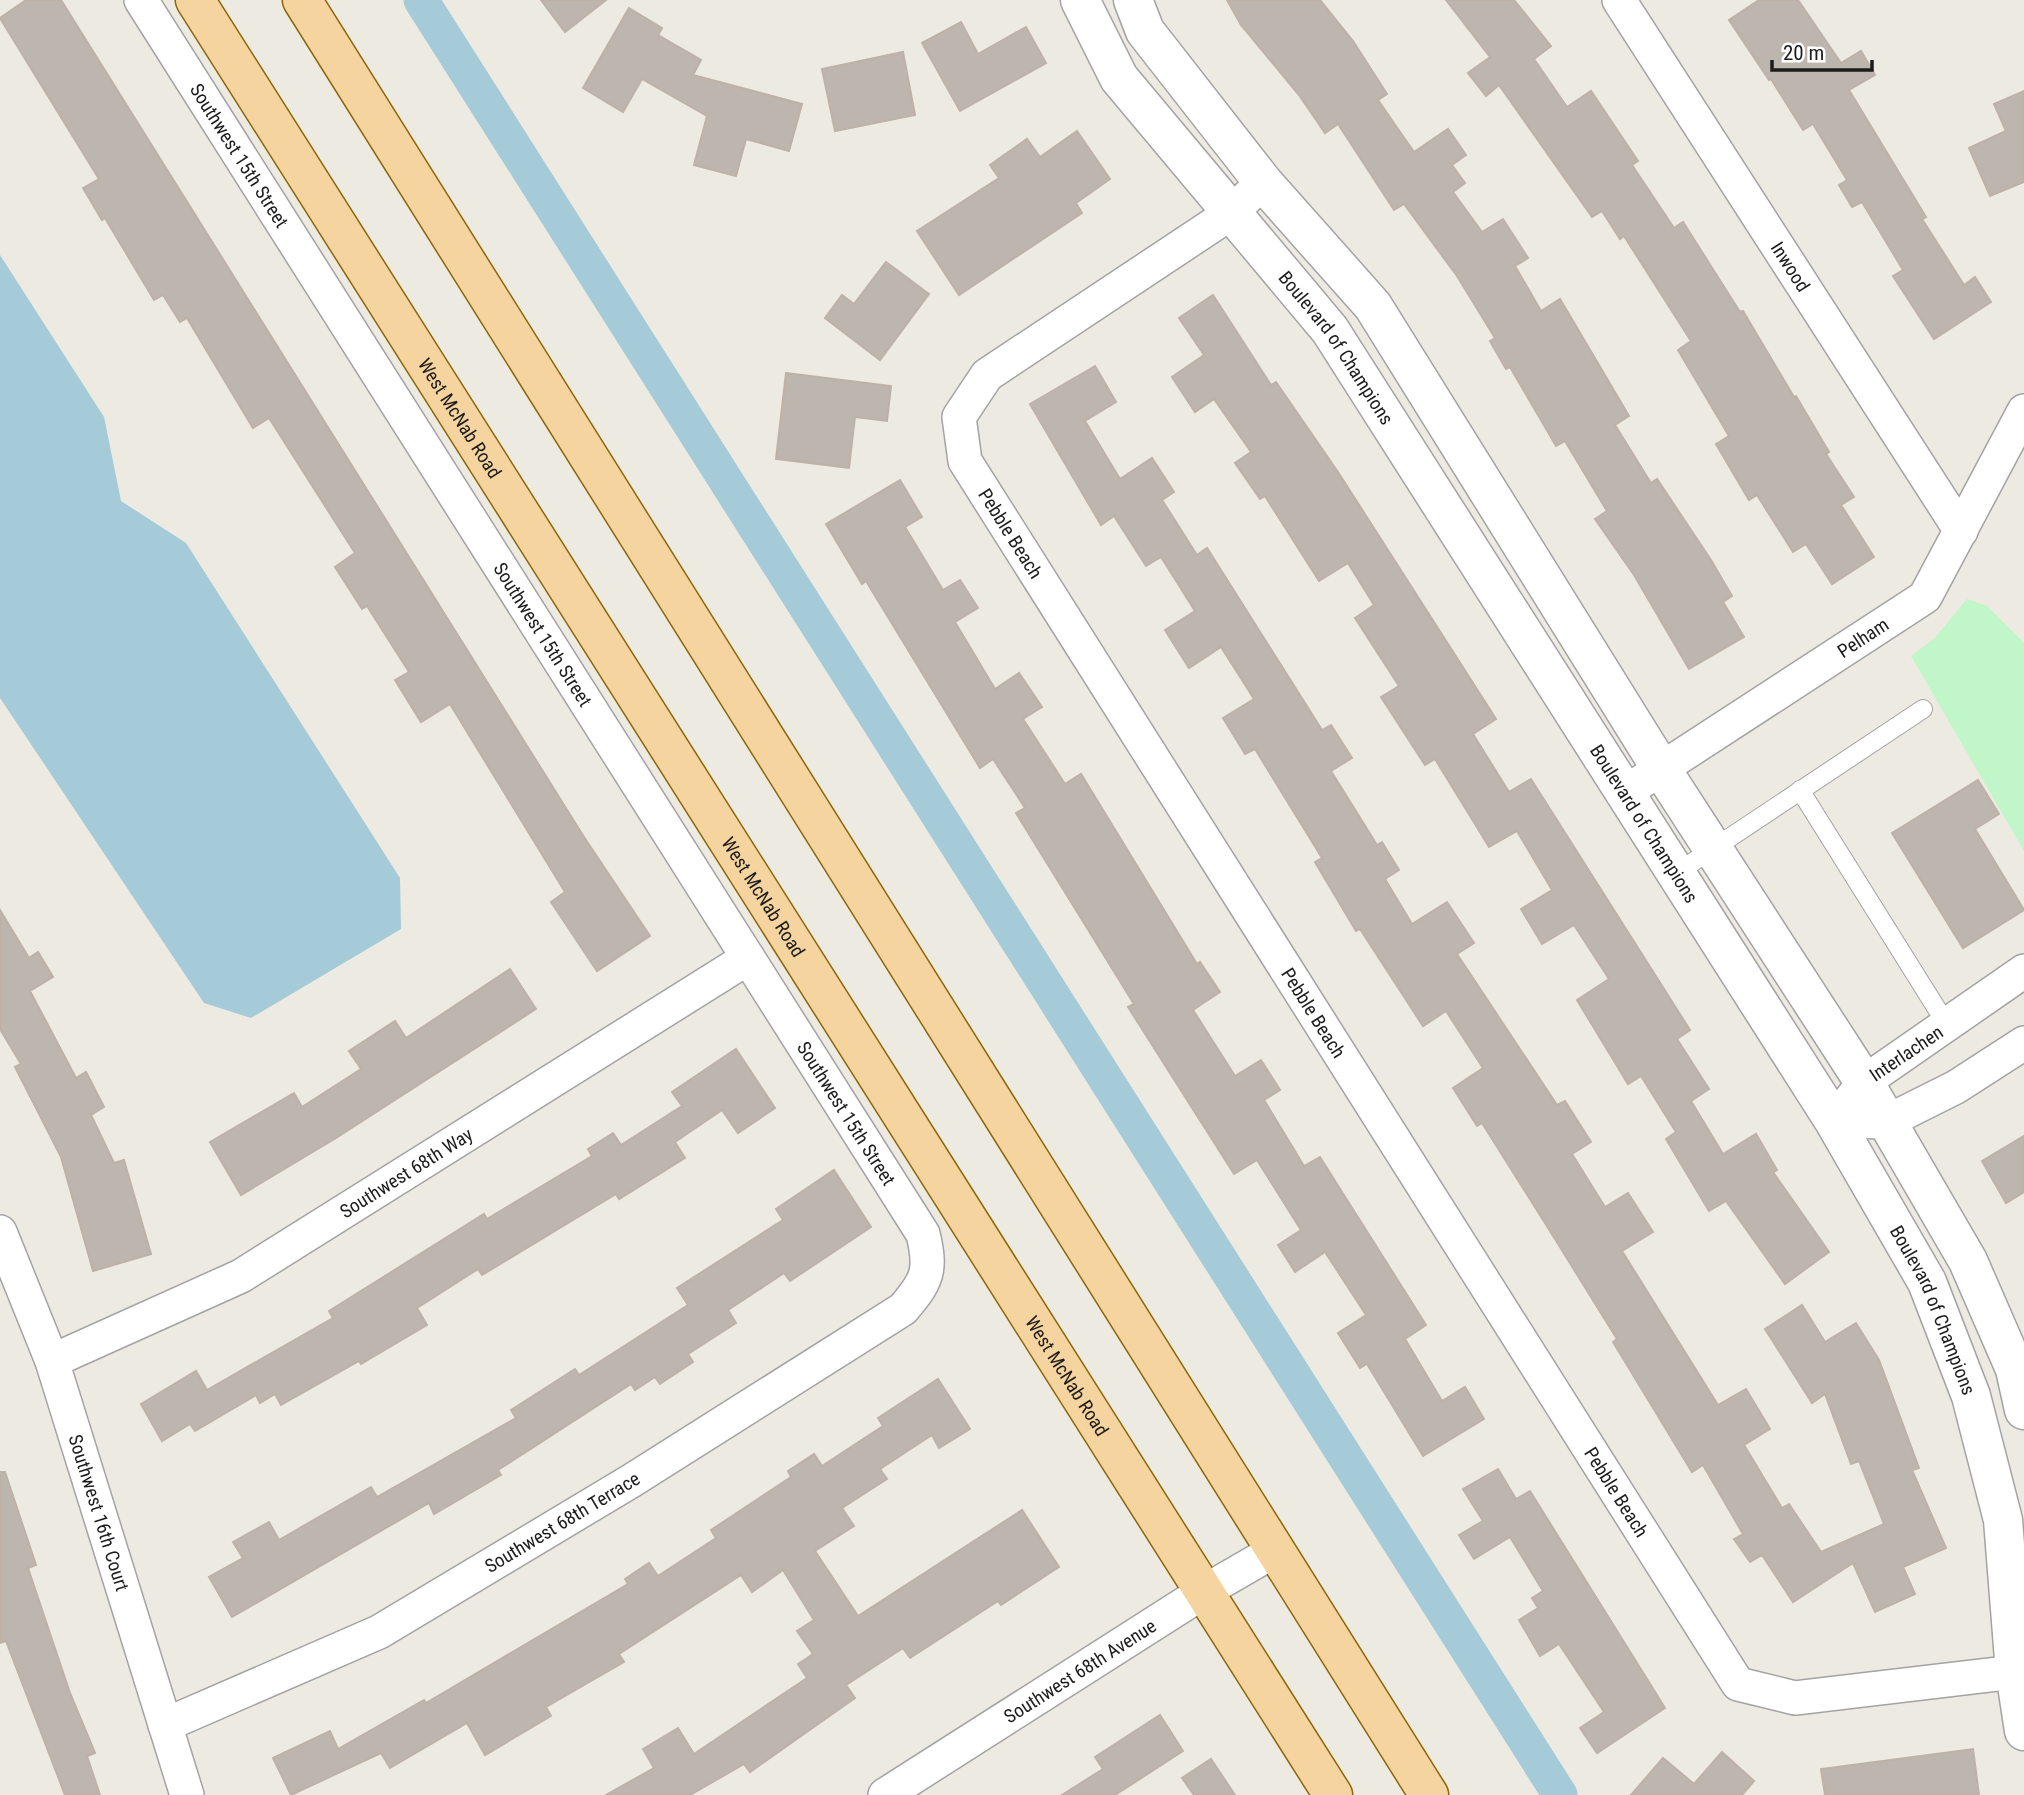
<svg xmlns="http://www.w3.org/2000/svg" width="2024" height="1795" font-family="'Roboto Condensed',sans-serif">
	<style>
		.park { fill: #c1f6c8 }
		.water { fill: #a5cad8 }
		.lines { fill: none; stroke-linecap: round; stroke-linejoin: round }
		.canal { stroke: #a5cad8; stroke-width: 35 }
		.building { fill: #bdb6af; stroke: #beb1a6; stroke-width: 2 }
		.service-casing { stroke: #a3a3a3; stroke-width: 20 }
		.minor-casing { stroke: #a3a3a3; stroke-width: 36 }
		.tertiary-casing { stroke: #a3a3a3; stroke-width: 41 }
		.primary-casing { stroke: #8c6709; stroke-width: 41 }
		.service { stroke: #fff; stroke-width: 18 }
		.minor { stroke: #fff; stroke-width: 33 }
		.tertiary { stroke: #fff; stroke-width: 38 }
		.primary { stroke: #f6d49f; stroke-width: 38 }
		.labels { text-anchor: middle; stroke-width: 7; stroke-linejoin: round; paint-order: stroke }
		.street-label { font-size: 19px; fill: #1c1c1c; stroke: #fff }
	</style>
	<rect width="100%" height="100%" fill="#edeae2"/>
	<!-- park -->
	<path class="park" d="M 1967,599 L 1987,606 L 2024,643 L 2024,851 L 1911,656 L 1935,638 Z"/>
	<!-- water -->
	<path class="water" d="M 0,255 L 104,417 L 121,501 L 186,543 L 400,878 L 401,929 L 251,1018 L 204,1003 L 0,698 Z"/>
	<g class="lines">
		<!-- canal -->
		<path class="canal" d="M 421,0 L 1560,1795"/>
	</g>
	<!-- building -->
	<g class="building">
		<path d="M 26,0 L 61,0 L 584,837 L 650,936 L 597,971 L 551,902 L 565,892 L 450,704 L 421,722 L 395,680 L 409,672 L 367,606 L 362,609 L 335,567 L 355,553 L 269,418 L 253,428 L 187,318 L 180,322 L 163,295 L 154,300 L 105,218 L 102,220 L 83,188 L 99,179 L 0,18 Z"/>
		<path d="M 541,0 L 606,0 L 565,32 Z"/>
		<path d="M 1227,0 L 1320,0 L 1353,41 L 1387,94 L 1378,100 L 1414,152 L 1448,129 L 1466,155 L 1452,165 L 1465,183 L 1453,192 L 1482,232 L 1503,219 L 1528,258 L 1515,266 L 1541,311 L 1560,299 L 1629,416 L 1615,425 L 1651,483 L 1657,479 L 1711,560 L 1732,596 L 1723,602 L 1744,637 L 1689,669 L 1634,575 L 1595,519 L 1607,511 L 1565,441 L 1556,446 L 1510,367 L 1506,369 L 1490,341 L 1495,338 L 1457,276 L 1404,204 L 1394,210 L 1338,124 L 1325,133 L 1299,95 L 1241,25 Z"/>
		<path d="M 1446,0 L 1514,0 L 1551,46 L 1534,59 L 1567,107 L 1591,91 L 1638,161 L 1632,165 L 1674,228 L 1683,222 L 1740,312 L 1743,311 L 1794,397 L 1796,396 L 1829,452 L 1826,454 L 1854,497 L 1841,505 L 1874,557 L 1832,584 L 1806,544 L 1793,552 L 1757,495 L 1749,500 L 1716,444 L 1729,436 L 1678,350 L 1691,341 L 1624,236 L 1620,239 L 1602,211 L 1592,217 L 1499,85 L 1486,96 L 1468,73 L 1490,57 Z"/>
		<path d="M 1759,0 L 1798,0 L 1841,63 L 1861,51 L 1875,75 L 1849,90 L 1926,217 L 1922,219 L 1964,285 L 1975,277 L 1991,302 L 1934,339 L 1893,276 L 1903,270 L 1862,202 L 1852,207 L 1839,185 L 1847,180 L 1813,124 L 1803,130 L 1771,79 L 1769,80 L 1729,20 Z"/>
		<path d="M 629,8 L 662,28 L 658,35 L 701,60 L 693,75 L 802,104 L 789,151 L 746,139 L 736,176 L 694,165 L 707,116 L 642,79 L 623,112 L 583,88 Z"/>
		<path d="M 961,22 L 978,54 L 1026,27 L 1046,63 L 960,111 L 922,43 Z"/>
		<path d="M 903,52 L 915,115 L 835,131 L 822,69 Z"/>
		<path d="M 2024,91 L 2024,182 L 1990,196 L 1969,148 L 2006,131 L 1994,104 Z"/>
		<path d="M 1077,131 L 1110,179 L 1076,203 L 1082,213 L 959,295 L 917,231 L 999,178 L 990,165 L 1027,139 L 1040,157 Z"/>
		<path d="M 886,262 L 929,294 L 880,360 L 825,318 L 842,295 L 854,304 Z"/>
		<path d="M 1213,295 L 1271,385 L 1276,382 L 1338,472 L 1496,719 L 1473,734 L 1509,792 L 1531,779 L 1690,1030 L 1677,1039 L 1709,1089 L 1691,1101 L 1723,1154 L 1756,1134 L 1777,1170 L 1773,1172 L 1829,1252 L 1785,1284 L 1726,1201 L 1709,1211 L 1666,1139 L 1676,1132 L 1641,1076 L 1628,1084 L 1577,1000 L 1609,979 L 1574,925 L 1542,944 L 1521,909 L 1552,890 L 1517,831 L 1489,847 L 1435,759 L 1425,765 L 1381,697 L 1399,686 L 1355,618 L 1374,605 L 1348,563 L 1319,581 L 1265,496 L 1260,499 L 1235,463 L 1251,452 L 1214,399 L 1195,412 L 1172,377 L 1204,355 L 1179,318 Z"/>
		<path d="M 1095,366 L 1116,402 L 1085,421 L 1120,479 L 1152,458 L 1174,492 L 1162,500 L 1197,555 L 1207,548 L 1322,730 L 1331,725 L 1352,758 L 1331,771 L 1377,845 L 1382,842 L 1399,870 L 1385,879 L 1412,924 L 1447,902 L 1474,943 L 1457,954 L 1557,1105 L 1565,1101 L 1591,1142 L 1572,1154 L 1605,1207 L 1628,1193 L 1653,1232 L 1622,1251 L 1718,1405 L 1746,1389 L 1770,1429 L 1744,1445 L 1782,1508 L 1789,1504 L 1821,1552 L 1884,1524 L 1859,1461 L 1851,1464 L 1825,1394 L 1812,1403 L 1765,1329 L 1802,1305 L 1825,1342 L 1856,1323 L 1879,1360 L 1919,1468 L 1912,1470 L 1946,1548 L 1903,1567 L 1915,1594 L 1875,1612 L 1853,1563 L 1793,1602 L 1762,1555 L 1750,1562 L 1734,1539 L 1743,1534 L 1703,1465 L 1692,1472 L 1613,1342 L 1617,1339 L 1555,1239 L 1482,1123 L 1477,1126 L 1453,1088 L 1483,1068 L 1446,1011 L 1423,1026 L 1360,929 L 1356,931 L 1315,862 L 1322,858 L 1255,749 L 1245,754 L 1223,718 L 1254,699 L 1221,647 L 1189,668 L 1165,630 L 1195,611 L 1161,557 L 1146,566 L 1114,516 L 1101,525 L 1030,404 Z"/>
		<path d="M 786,373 L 891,386 L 887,421 L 855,417 L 849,468 L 776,459 Z"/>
		<path d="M 900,480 L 922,517 L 905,527 L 943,590 L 960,580 L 978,608 L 955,622 L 995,689 L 1019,673 L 1042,707 L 1023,719 L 1065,784 L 1081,774 L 1197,964 L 1200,962 L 1220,992 L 1193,1010 L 1235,1076 L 1261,1060 L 1280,1090 L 1264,1100 L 1304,1166 L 1320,1157 L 1426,1325 L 1405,1339 L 1442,1401 L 1465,1387 L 1484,1419 L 1423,1456 L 1367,1364 L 1360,1368 L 1338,1333 L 1366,1315 L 1325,1252 L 1295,1272 L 1278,1245 L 1301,1230 L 1257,1160 L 1234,1174 L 1128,1007 L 1134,1004 L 1016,813 L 1025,808 L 993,759 L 980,768 L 866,581 L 862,584 L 826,524 Z"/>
		<path d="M 1978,780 L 1999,814 L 1975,829 L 2024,910 L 1963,948 L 1892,833 Z"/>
		<path d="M 0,910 L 29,958 L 38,952 L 53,977 L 30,991 L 76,1078 L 86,1072 L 104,1107 L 91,1115 L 114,1163 L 124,1160 L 151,1254 L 93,1271 L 61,1157 L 15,1067 L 21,1064 L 0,1029 Z"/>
		<path d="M 510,969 L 536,1009 L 336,1138 L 241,1195 L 210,1142 L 294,1093 L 302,1107 L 361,1069 L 349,1051 L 395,1021 L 406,1038 Z"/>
		<path d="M 736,1049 L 775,1108 L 738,1133 L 722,1110 L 675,1142 L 685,1158 L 619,1199 L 616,1194 L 482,1275 L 478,1269 L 417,1308 L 427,1325 L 361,1364 L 359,1361 L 281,1405 L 275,1394 L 260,1403 L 256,1395 L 195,1431 L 190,1424 L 162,1441 L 141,1404 L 196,1371 L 207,1390 L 333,1318 L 329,1311 L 484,1214 L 487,1219 L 592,1156 L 588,1149 L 613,1133 L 621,1145 L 682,1106 L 672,1092 Z"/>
		<path d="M 2024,1136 L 2024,1192 L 2006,1203 L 1982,1161 Z"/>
		<path d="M 834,1170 L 871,1227 L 790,1281 L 784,1273 L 728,1310 L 736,1323 L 688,1354 L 693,1362 L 660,1384 L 655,1377 L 635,1390 L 631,1384 L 498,1470 L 501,1475 L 434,1514 L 429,1503 L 232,1617 L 209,1577 L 243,1558 L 233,1542 L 269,1522 L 279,1540 L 371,1487 L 377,1497 L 516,1418 L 511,1410 L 575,1369 L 579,1375 L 688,1305 L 677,1288 L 783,1220 L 776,1209 Z"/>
		<path d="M 938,1379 L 970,1429 L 939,1448 L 932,1435 L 880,1469 L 887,1479 L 842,1508 L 854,1526 L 815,1551 L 858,1616 L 1022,1510 L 1059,1567 L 1001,1605 L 998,1601 L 910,1658 L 903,1648 L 846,1685 L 855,1698 L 750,1772 L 744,1764 L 690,1795 L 606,1795 L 654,1768 L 643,1749 L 678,1728 L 694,1754 L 807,1678 L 798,1664 L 813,1654 L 797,1631 L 814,1620 L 783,1570 L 752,1592 L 741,1575 L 619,1654 L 624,1662 L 546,1707 L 551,1716 L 485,1755 L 467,1723 L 390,1768 L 381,1753 L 291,1795 L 273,1758 L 330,1731 L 338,1749 L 424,1700 L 426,1703 L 628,1584 L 625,1579 L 649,1563 L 658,1576 L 716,1538 L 711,1530 L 791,1477 L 788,1471 L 814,1454 L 822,1466 L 883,1426 L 878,1418 Z"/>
		<path d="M 1498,1469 L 1516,1499 L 1530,1491 L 1665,1708 L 1597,1753 L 1580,1728 L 1604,1712 L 1559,1644 L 1540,1656 L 1519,1620 L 1538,1608 L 1532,1598 L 1543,1591 L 1510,1537 L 1474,1559 L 1459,1535 L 1483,1521 L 1463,1489 Z"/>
		<path d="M 0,1472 L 5,1472 L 36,1565 L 28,1568 L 70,1693 L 95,1753 L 87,1756 L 100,1795 L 65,1795 L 6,1641 L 0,1643 Z"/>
		<path d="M 1160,1715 L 1183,1751 L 1115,1795 L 1062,1795 L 1103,1769 L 1095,1757 Z"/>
		<path d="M 1973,1749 L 1979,1795 L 1825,1795 L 1821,1769 Z"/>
		<path d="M 1722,1752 L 1754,1781 L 1742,1795 L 1631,1795 L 1663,1758 L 1694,1784 Z"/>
		<path d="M 1211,1759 L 1235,1795 L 1194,1795 L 1182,1778 Z"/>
	</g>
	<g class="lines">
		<!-- service casing -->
		<g class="service-casing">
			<g id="service">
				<path d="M 1800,790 L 1947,1025"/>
				<path d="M 1675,874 L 1923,709"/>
			</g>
		</g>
		<!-- minor casing -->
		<g class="minor-casing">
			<g id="minor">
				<path id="s1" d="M 141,0 L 923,1234 C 932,1271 927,1281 903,1309 L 631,1481 L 379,1632 L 165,1725"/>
				<path id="s2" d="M 1619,0 L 1961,531"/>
				<path id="s3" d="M 1263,182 L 1231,213 L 987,375 L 959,417 L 965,461 L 1738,1684 L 1795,1698 L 2024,1671"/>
				<path id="s4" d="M 1624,793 L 1925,597 L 2024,411"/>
				<path d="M 2024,971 L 1864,1082 L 1834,1121 L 1886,1122 L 1956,1087 L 2024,1043"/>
				<path id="s5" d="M 0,1232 L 52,1361 L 187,1795"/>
				<path id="s6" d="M 52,1361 L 241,1276 L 748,958"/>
				<path id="s7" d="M 885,1795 L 1205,1591 L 1276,1550"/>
			</g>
		</g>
		<!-- tertiary casing -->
		<g class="tertiary-casing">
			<g id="tertiary">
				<path id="s8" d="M 1080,0 L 1119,78 L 1330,330 L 1834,1121 L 1927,1282 L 1971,1396 L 2003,1520 L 2015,1672 L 2024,1731"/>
				<path d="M 1133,0 L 1145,31 L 1263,182 L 1373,306 L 1660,767 L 1864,1082 L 1968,1261 L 2015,1369 L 2024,1410"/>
			</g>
		</g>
		<!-- primary casing -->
		<g class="primary-casing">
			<g id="primary">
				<path id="s9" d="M 195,0 L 1333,1795"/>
				<path d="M 302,0 L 1429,1795"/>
			</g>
		</g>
		<!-- service -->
		<use href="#service" class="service"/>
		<!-- minor -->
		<use href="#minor" class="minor"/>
		<!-- tertiary -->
		<use href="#tertiary" class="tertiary"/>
		<!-- primary -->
		<use href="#primary" class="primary"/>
	</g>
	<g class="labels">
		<!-- street labels -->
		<g class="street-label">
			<text dy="7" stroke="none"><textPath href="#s1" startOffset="184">Southwest 15th Street</textPath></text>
			<text dy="7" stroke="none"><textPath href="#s2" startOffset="317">Inwood</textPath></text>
			<text dy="7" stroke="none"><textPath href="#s8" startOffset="434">Boulevard of Champions</textPath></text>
			<text dy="7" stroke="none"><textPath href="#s9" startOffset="495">West McNab Road</textPath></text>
			<text dy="7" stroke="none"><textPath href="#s3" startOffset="518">Pebble Beach</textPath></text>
			<text dy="7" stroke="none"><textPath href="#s1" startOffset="751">Southwest 15th Street</textPath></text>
			<text dy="7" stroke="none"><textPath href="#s4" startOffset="285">Pelham</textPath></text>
			<text dy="7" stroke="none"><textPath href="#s8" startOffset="1001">Boulevard of Champions</textPath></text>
			<text dy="7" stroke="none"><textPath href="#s9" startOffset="1062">West McNab Road</textPath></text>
			<text dy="7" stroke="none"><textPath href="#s3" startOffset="1085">Pebble Beach</textPath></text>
			<text transform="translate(1906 1053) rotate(-34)" y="7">Interlachen</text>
			<text dy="7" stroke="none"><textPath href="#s1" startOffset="1318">Southwest 15th Street</textPath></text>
			<text dy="7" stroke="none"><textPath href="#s6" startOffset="402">Southwest 68th Way</textPath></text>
			<text dy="7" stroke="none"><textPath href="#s8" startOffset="1568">Boulevard of Champions</textPath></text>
			<text dy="7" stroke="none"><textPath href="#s9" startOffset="1629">West McNab Road</textPath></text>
			<text dy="7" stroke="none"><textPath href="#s3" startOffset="1652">Pebble Beach</textPath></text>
			<text dy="7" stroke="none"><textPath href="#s5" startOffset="298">Southwest 16th Court</textPath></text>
			<text transform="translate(562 1522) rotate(-31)" y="7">Southwest 68th Terrace</text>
			<text dy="7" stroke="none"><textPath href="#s7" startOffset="231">Southwest 68th Avenue</textPath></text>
		</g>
	</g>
	<!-- scale -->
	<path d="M1772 60v10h100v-10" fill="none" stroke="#1c1c1c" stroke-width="3.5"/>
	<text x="1783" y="60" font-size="21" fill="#1c1c1c" stroke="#ffffff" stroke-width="5" paint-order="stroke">20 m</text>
</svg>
